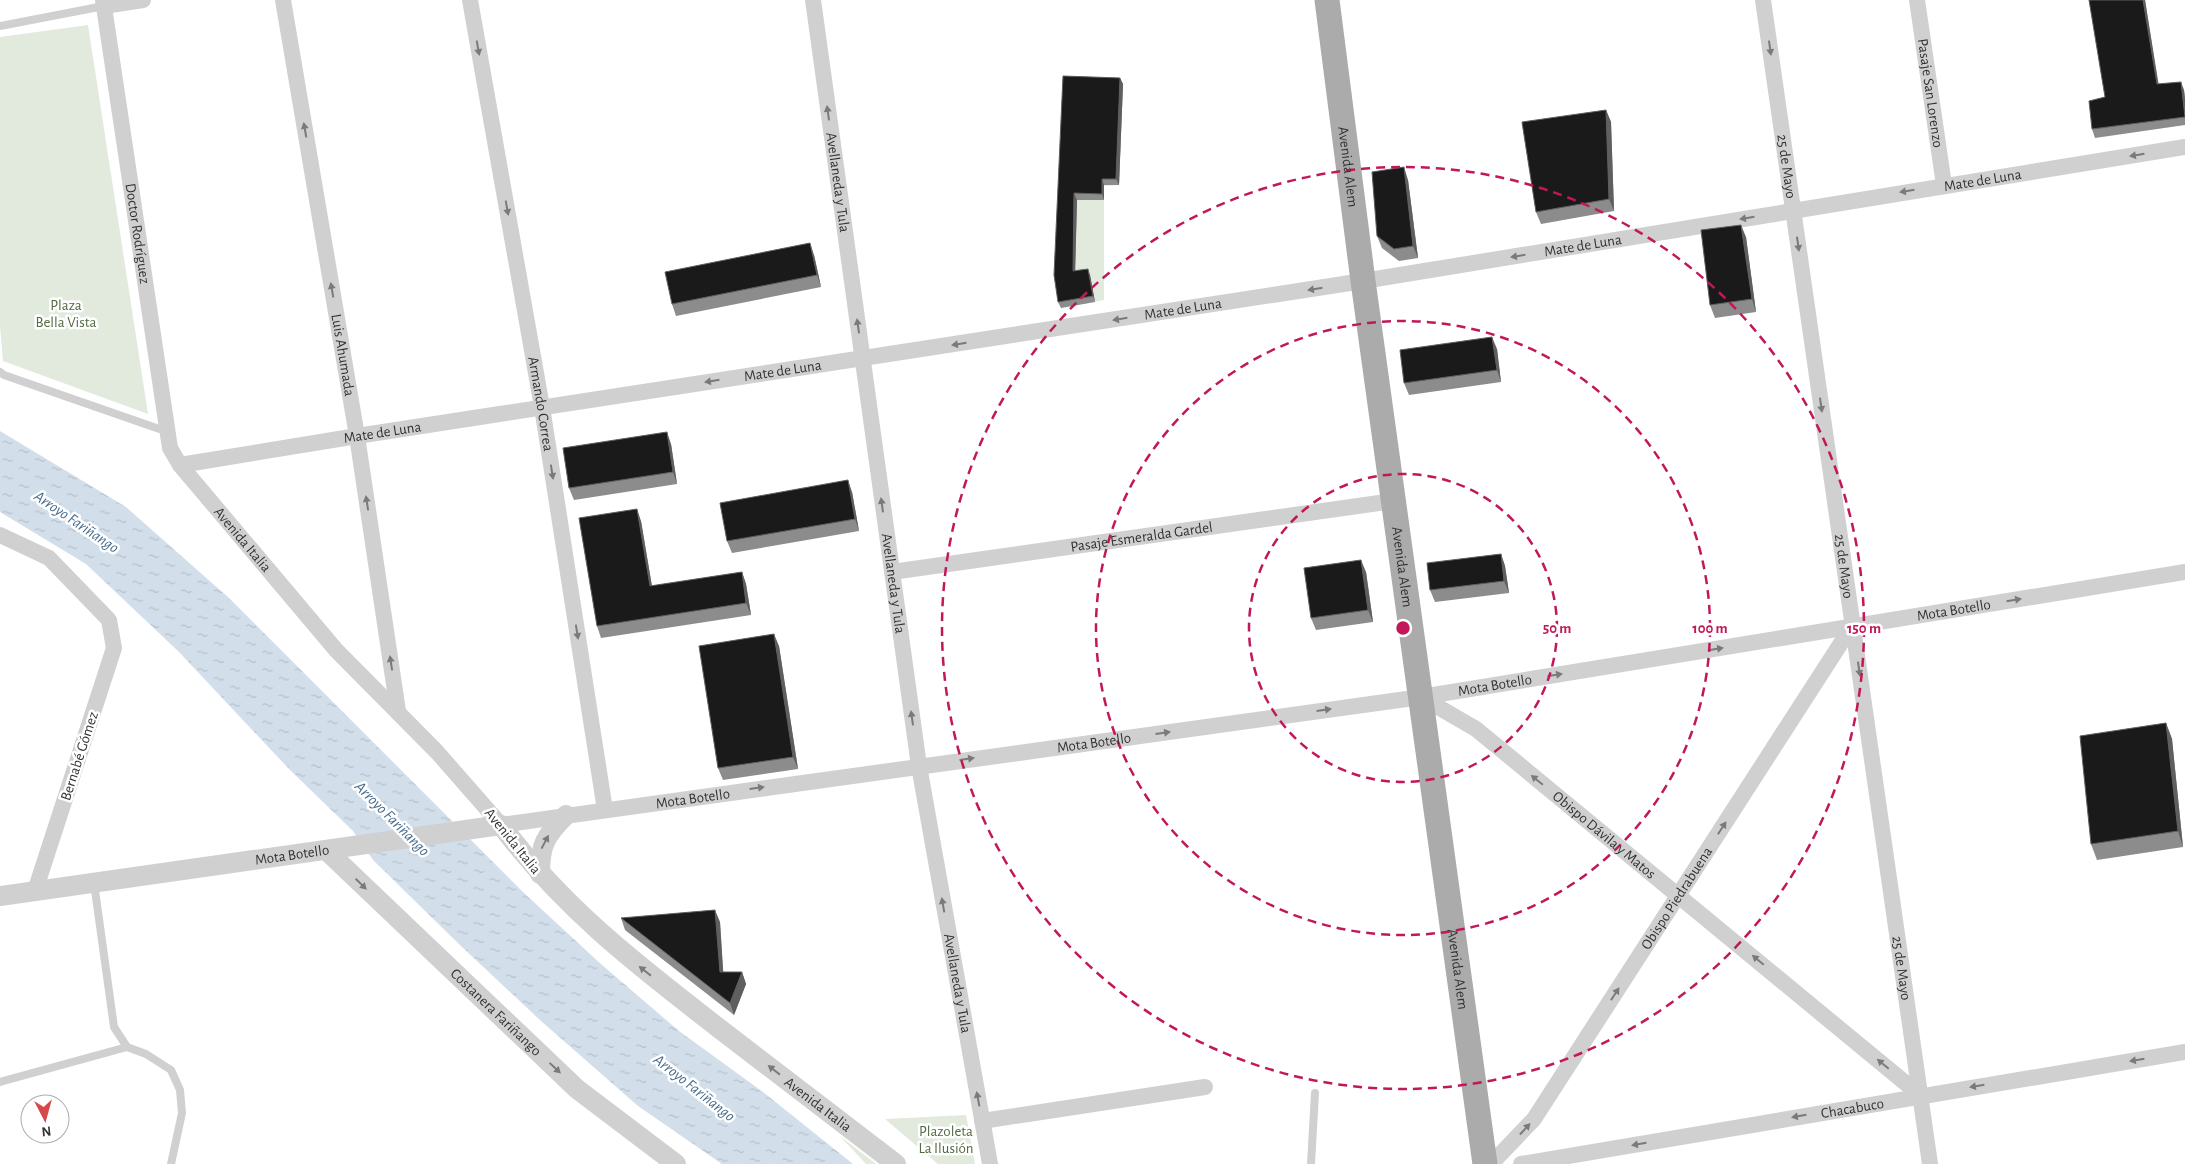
<svg xmlns="http://www.w3.org/2000/svg" width="2185" height="1164" font-family="'Alegreya Sans',sans-serif">
	<style>
		.green { fill: #e2e9dd }
		.water { fill: url(#water-ripples) }
		.lines { fill: none; stroke-linecap: round; stroke-linejoin: round }
		.service { stroke: #d0d0d0; stroke-width: 8 }
		.minor { stroke: #d0d0d0; stroke-width: 16 }
		.tertiary { stroke: #d0d0d0; stroke-width: 20 }
		.primary { stroke: #ababab; stroke-width: 25 }
		.wall { fill: #8c8c8c }
		.shaded-wall { fill: #5f5f5f }
		.building { fill: #1a1a1a; stroke: #5f5f5f }
		.oneway { fill: #7a7a7a }
		.ring { fill: none; stroke: #c2185b; stroke-width: 2.5; stroke-dasharray: 9 6 }
		.labels { text-anchor: middle; stroke-width: 5; stroke-linejoin: round; paint-order: stroke }
		.street-label { font-size: 15px; fill: #333; stroke: #fff }
		.park-label { font-size: 15px; fill: #536b43; stroke: #fff }
		.water-label { font-size: 16px; font-style: italic; fill: #476d8e; stroke: #fff }
		.centre { fill: #c2185b; stroke: #fff; stroke-width: 2.5 }
		.ring-label { font-size: 15px; text-anchor: middle; font-weight: bold; fill: #c2185b; stroke: #fff; stroke-width: 5; stroke-linejoin: round; paint-order: stroke }
	</style>
	<defs>
		<pattern id="water-ripples" width="26" height="14" patternUnits="userSpaceOnUse" patternTransform="scale(1.25)"><rect width="26" height="14" fill="#d2dfeb"/><path d="M2 4q2-2 4 0t4 0M15 11q2-2 4 0t4 0" fill="none" stroke="#b5c0ca"/></pattern>
	</defs>
	<rect width="100%" height="100%" fill="#fff"/>
	<!-- green -->
	<g class="green">
		<path d="M 88,25 L 148,414 L 3,361 L 0,326 L 0,37 Z"/>
		<path d="M 1065,82 L 1123,84 L 1119,185 L 1104,186 L 1104,300 L 1061,308 Z"/>
		<path d="M 966,1115 L 975,1164 L 938,1164 L 885,1119 Z"/>
		<path d="M 840,1136 L 876,1164 L 866,1164 Z"/>
	</g>
	<!-- water -->
	<path class="water" d="M 0,431 L 126,507 L 229,598 L 525,894 L 602,965 L 679,1031 L 763,1092 L 853,1164 L 722,1164 L 638,1106 L 541,1021 L 462,947 L 373,860 L 353,831 L 289,769 L 179,652 L 86,564 L 0,512 Z"/>
	<g class="lines">
		<!-- service -->
		<g class="service">
			<path d="M 0,26 L 104,6"/>
			<path d="M 0,372 L 4,375 L 168,432"/>
			<path d="M 94,883 L 114,1027 L 127,1047 L 146,1054 L 171,1070 L 180,1090 L 182,1113 L 171,1164"/>
			<path d="M 0,1082 L 127,1047"/>
			<path d="M 1311,1164 L 1315,1093"/>
		</g>
		<!-- minor -->
		<g class="minor">
			<path id="s1" d="M 103,0 L 170,448 L 180,465 L 336,650 L 437,752 L 501,825 L 1421,697 L 2185,572"/>
			<path id="s2" d="M 283,0 L 357,436 L 398,711"/>
			<path id="s3" d="M 470,0 L 542,407 L 605,810"/>
			<path id="s4" d="M 813,0 L 919,766 L 990,1164"/>
			<path id="s5" d="M 1763,0 L 1930,1164"/>
			<path id="s6" d="M 1917,0 L 1944,185"/>
			<path d="M 104,6 L 143,0"/>
			<path id="s7" d="M 180,465 L 357,436 L 1363,281 L 2185,147"/>
			<path d="M 0,535 L 49,558 L 109,620 L 114,648 L 35,891"/>
			<path id="s8" d="M 892,572 L 1393,501"/>
			<path id="s9" d="M 1421,697 L 1476,729 L 1920,1095"/>
			<path d="M 982,1121 L 1205,1087"/>
			<path id="s10" d="M 1491,1164 L 1534,1119 L 1852,626"/>
			<path id="s11" d="M 1521,1164 L 2185,1052"/>
		</g>
		<!-- tertiary -->
		<g class="tertiary">
			<path id="s12" d="M 326,850 L 577,1089 L 676,1164"/>
			<path d="M 540,874 C 540,845 545,836 566,815"/>
			<path id="s13" d="M 0,896 L 501,825 C 562,907 636,964 716,1026 C 776,1072 836,1118 896,1164"/>
		</g>
		<!-- primary -->
		<path class="primary" id="s14" d="M 1327,0 L 1363,281 L 1485,1164"/>
	</g>
	<!-- wall -->
	<g class="wall">
		<path d="M 2145,0 L 2158,84 L 2184,90 L 2185,99 L 2185,125 L 2095,138 L 2092,129 Z"/>
		<path d="M 1063,76 L 1120,78 L 1123,84 L 1119,185 L 1104,185 L 1104,200 L 1077,200 L 1075,271 L 1090,275 L 1095,302 L 1061,308 L 1058,302 Z"/>
		<path d="M 1606,110 L 1611,122 L 1614,211 L 1541,224 L 1536,212 Z"/>
		<path d="M 1408,180 L 1418,258 L 1399,261 L 1382,248 L 1377,236 Z"/>
		<path d="M 1746,237 L 1756,312 L 1715,318 L 1710,305 Z"/>
		<path d="M 814,255 L 821,287 L 676,316 L 672,304 Z"/>
		<path d="M 1497,349 L 1501,382 L 1409,395 L 1404,383 Z"/>
		<path d="M 671,444 L 677,484 L 574,500 L 569,488 Z"/>
		<path d="M 852,492 L 859,531 L 732,553 L 727,541 Z"/>
		<path d="M 641,521 L 652,586 L 742,572 L 746,584 L 751,615 L 601,638 L 597,626 Z"/>
		<path d="M 1501,554 L 1505,566 L 1509,593 L 1435,602 L 1430,590 Z"/>
		<path d="M 1366,572 L 1373,622 L 1316,630 L 1311,618 Z"/>
		<path d="M 779,646 L 798,769 L 723,780 L 718,768 Z"/>
		<path d="M 2166,723 L 2172,739 L 2183,847 L 2097,860 L 2091,844 Z"/>
		<path d="M 621,918 L 720,922 L 723,972 L 742,972 L 746,984 L 734,1015 L 625,930 Z"/>
	</g>
	<!-- shaded-wall -->
	<g class="shaded-wall">
		<path d="M 2143,0 L 2145,0 L 2160,93 L 2157,84 Z"/>
		<path d="M 1120,78 L 1123,84 L 1119,185 L 1116,179 Z"/>
		<path d="M 2181,82 L 2184,90 L 2185,99 L 2185,112 Z"/>
		<path d="M 1606,110 L 1611,122 L 1614,211 L 1609,199 Z"/>
		<path d="M 1404,167 L 1408,180 L 1418,258 L 1413,246 Z"/>
		<path d="M 1102,179 L 1104,185 L 1104,200 L 1102,194 Z"/>
		<path d="M 1074,193 L 1077,200 L 1075,278 L 1073,271 Z"/>
		<path d="M 1741,225 L 1746,237 L 1756,312 L 1752,299 Z"/>
		<path d="M 810,243 L 814,255 L 821,287 L 817,275 Z"/>
		<path d="M 1088,269 L 1090,275 L 1095,302 L 1093,296 Z"/>
		<path d="M 1492,337 L 1497,349 L 1501,382 L 1497,370 Z"/>
		<path d="M 667,432 L 671,444 L 677,484 L 673,472 Z"/>
		<path d="M 848,480 L 852,492 L 859,531 L 855,519 Z"/>
		<path d="M 637,509 L 641,521 L 654,599 L 650,586 Z"/>
		<path d="M 1501,554 L 1505,566 L 1509,593 L 1504,581 Z"/>
		<path d="M 1361,560 L 1366,572 L 1373,622 L 1368,610 Z"/>
		<path d="M 742,572 L 746,584 L 751,615 L 746,603 Z"/>
		<path d="M 774,634 L 779,646 L 798,769 L 793,757 Z"/>
		<path d="M 2166,723 L 2172,739 L 2183,847 L 2178,831 Z"/>
		<path d="M 715,910 L 720,922 L 724,984 L 720,972 Z"/>
		<path d="M 742,972 L 746,984 L 734,1015 L 730,1003 Z"/>
	</g>
	<!-- building -->
	<g class="building">
		<path d="M 2089,0 L 2143,0 L 2157,84 L 2181,82 L 2185,117 L 2092,129 L 2089,101 L 2105,97 Z"/>
		<path d="M 1063,76 L 1120,78 L 1116,179 L 1102,179 L 1102,194 L 1074,193 L 1073,271 L 1088,269 L 1093,296 L 1058,302 L 1054,275 Z"/>
		<path d="M 1606,110 L 1609,199 L 1536,212 L 1522,122 Z"/>
		<path d="M 1404,167 L 1413,246 L 1394,249 L 1377,236 L 1372,172 Z"/>
		<path d="M 1741,225 L 1752,299 L 1710,305 L 1701,230 Z"/>
		<path d="M 810,243 L 817,275 L 672,304 L 665,272 Z"/>
		<path d="M 1492,337 L 1497,370 L 1404,383 L 1400,350 Z"/>
		<path d="M 667,432 L 673,472 L 569,488 L 563,448 Z"/>
		<path d="M 848,480 L 855,519 L 727,541 L 720,503 Z"/>
		<path d="M 637,509 L 650,586 L 742,572 L 746,603 L 597,626 L 579,518 Z"/>
		<path d="M 1501,554 L 1504,581 L 1430,590 L 1427,563 Z"/>
		<path d="M 1361,560 L 1368,610 L 1311,618 L 1304,568 Z"/>
		<path d="M 774,634 L 793,757 L 718,768 L 699,646 Z"/>
		<path d="M 2166,723 L 2178,831 L 2091,844 L 2080,736 Z"/>
		<path d="M 715,910 L 720,972 L 742,972 L 730,1003 L 621,918 Z"/>
	</g>
	<!-- one-way arrows -->
	<defs><path id="oneway-solid" d="M-6-.8H1V-3.2L6.5 0L1 3.2V.8H-6Z" transform="scale(1.25)"/></defs>
	<g class="oneway">
		<use href="#oneway-solid" transform="translate(478 48) rotate(80)"/>
		<use href="#oneway-solid" transform="translate(1770 48) rotate(82)"/>
		<use href="#oneway-solid" transform="translate(828 113) rotate(-98)"/>
		<use href="#oneway-solid" transform="translate(305 130) rotate(-100)"/>
		<use href="#oneway-solid" transform="translate(2137 155) rotate(171)"/>
		<use href="#oneway-solid" transform="translate(1907 191) rotate(171)"/>
		<use href="#oneway-solid" transform="translate(507 208) rotate(80)"/>
		<use href="#oneway-solid" transform="translate(1747 218) rotate(171)"/>
		<use href="#oneway-solid" transform="translate(1798 244) rotate(82)"/>
		<use href="#oneway-solid" transform="translate(1518 256) rotate(171)"/>
		<use href="#oneway-solid" transform="translate(1315 289) rotate(171)"/>
		<use href="#oneway-solid" transform="translate(332 290) rotate(-100)"/>
		<use href="#oneway-solid" transform="translate(1120 319) rotate(171)"/>
		<use href="#oneway-solid" transform="translate(858 326) rotate(-98)"/>
		<use href="#oneway-solid" transform="translate(959 344) rotate(171)"/>
		<use href="#oneway-solid" transform="translate(712 381) rotate(171)"/>
		<use href="#oneway-solid" transform="translate(1821 405) rotate(82)"/>
		<use href="#oneway-solid" transform="translate(552 472) rotate(81)"/>
		<use href="#oneway-solid" transform="translate(367 503) rotate(-99)"/>
		<use href="#oneway-solid" transform="translate(882 505) rotate(-98)"/>
		<use href="#oneway-solid" transform="translate(2014 600) rotate(-9)"/>
		<use href="#oneway-solid" transform="translate(577 632) rotate(81)"/>
		<use href="#oneway-solid" transform="translate(1716 649) rotate(-9)"/>
		<use href="#oneway-solid" transform="translate(391 663) rotate(-99)"/>
		<use href="#oneway-solid" transform="translate(1859 669) rotate(82)"/>
		<use href="#oneway-solid" transform="translate(1555 675) rotate(-9)"/>
		<use href="#oneway-solid" transform="translate(1324 710) rotate(-8)"/>
		<use href="#oneway-solid" transform="translate(912 718) rotate(-98)"/>
		<use href="#oneway-solid" transform="translate(1163 733) rotate(-8)"/>
		<use href="#oneway-solid" transform="translate(967 759) rotate(-8)"/>
		<use href="#oneway-solid" transform="translate(1537 780) rotate(-141)"/>
		<use href="#oneway-solid" transform="translate(757 788) rotate(-8)"/>
		<use href="#oneway-solid" transform="translate(1722 828) rotate(-57)"/>
		<use href="#oneway-solid" transform="translate(545 842) rotate(-62)"/>
		<use href="#oneway-solid" transform="translate(361 884) rotate(44)"/>
		<use href="#oneway-solid" transform="translate(943 905) rotate(-100)"/>
		<use href="#oneway-solid" transform="translate(1758 960) rotate(-140)"/>
		<use href="#oneway-solid" transform="translate(645 971) rotate(-142)"/>
		<use href="#oneway-solid" transform="translate(1615 994) rotate(-57)"/>
		<use href="#oneway-solid" transform="translate(2137 1060) rotate(171)"/>
		<use href="#oneway-solid" transform="translate(1883 1064) rotate(-140)"/>
		<use href="#oneway-solid" transform="translate(555 1068) rotate(43)"/>
		<use href="#oneway-solid" transform="translate(774 1070) rotate(-142)"/>
		<use href="#oneway-solid" transform="translate(1977 1086) rotate(171)"/>
		<use href="#oneway-solid" transform="translate(978 1099) rotate(-101)"/>
		<use href="#oneway-solid" transform="translate(1799 1116) rotate(170)"/>
		<use href="#oneway-solid" transform="translate(1525 1129) rotate(-47)"/>
		<use href="#oneway-solid" transform="translate(1639 1144) rotate(170)"/>
	</g>
	<!-- distance rings -->
	<g class="ring">
		<circle cx="1403" cy="628" r="154"/>
		<circle cx="1403" cy="628" r="307"/>
		<circle cx="1403" cy="628" r="461"/>
	</g>
	<g class="labels">
		<!-- street labels -->
		<g class="street-label">
			<text dy="5" stroke="none"><textPath href="#s6" startOffset="94">Pasaje San Lorenzo</textPath></text>
			<text dy="5" stroke="none"><textPath href="#s14" startOffset="168">Avenida Alem</textPath></text>
			<text dy="5" stroke="none"><textPath href="#s5" startOffset="168">25 de Mayo</textPath></text>
			<text dy="5" stroke="none"><textPath href="#s7" startOffset="1825">Mate de Luna</textPath></text>
			<text dy="5" stroke="none"><textPath href="#s4" startOffset="184">Avellaneda y Tula</textPath></text>
			<text dy="5" stroke="none"><textPath href="#s1" startOffset="236">Doctor Rodríguez</textPath></text>
			<text dy="5" stroke="none"><textPath href="#s7" startOffset="1420">Mate de Luna</textPath></text>
			<text dy="5" stroke="none"><textPath href="#s7" startOffset="1015">Mate de Luna</textPath></text>
			<text dy="5" stroke="none"><textPath href="#s2" startOffset="360">Luis Ahumada</textPath></text>
			<text dy="5" stroke="none"><textPath href="#s7" startOffset="610">Mate de Luna</textPath></text>
			<text dy="5" stroke="none"><textPath href="#s3" startOffset="410">Armando Correa</textPath></text>
			<text dy="5" stroke="none"><textPath href="#s7" startOffset="205">Mate de Luna</textPath></text>
			<text dy="5" stroke="none"><textPath href="#s8" startOffset="252">Pasaje Esmeralda Gardel</textPath></text>
			<text dy="5" stroke="none"><textPath href="#s1" startOffset="570">Avenida Italia</textPath></text>
			<text dy="5" stroke="none"><textPath href="#s14" startOffset="572">Avenida Alem</textPath></text>
			<text dy="5" stroke="none"><textPath href="#s5" startOffset="572">25 de Mayo</textPath></text>
			<text dy="5" stroke="none"><textPath href="#s4" startOffset="589">Avellaneda y Tula</textPath></text>
			<text dy="5" stroke="none"><textPath href="#s1" startOffset="2424">Mota Botello</textPath></text>
			<text dy="5" stroke="none"><textPath href="#s1" startOffset="1959">Mota Botello</textPath></text>
			<text dy="5" stroke="none"><textPath href="#s1" startOffset="1554">Mota Botello</textPath></text>
			<text transform="translate(79 756) rotate(-72)" y="5">Bernabé Gómez</text>
			<text dy="5" stroke="none"><textPath href="#s1" startOffset="1149">Mota Botello</textPath></text>
			<text dy="5" stroke="none"><textPath href="#s9" startOffset="230">Obispo Dávila y Matos</textPath></text>
			<text transform="translate(513 841) rotate(51)" y="5">Avenida Italia</text>
			<text dy="5" stroke="none"><textPath href="#s13" startOffset="295">Mota Botello</textPath></text>
			<text dy="5" stroke="none"><textPath href="#s10" startOffset="325">Obispo Piedrabuena</textPath></text>
			<text dy="5" stroke="none"><textPath href="#s14" startOffset="978">Avenida Alem</textPath></text>
			<text dy="5" stroke="none"><textPath href="#s5" startOffset="978">25 de Mayo</textPath></text>
			<text dy="5" stroke="none"><textPath href="#s4" startOffset="994">Avellaneda y Tula</textPath></text>
			<text dy="5" stroke="none"><textPath href="#s12" startOffset="235">Costanera Fariñango</textPath></text>
			<text dy="5" stroke="none"><textPath href="#s13" startOffset="930">Avenida Italia</textPath></text>
			<text dy="5" stroke="none"><textPath href="#s11" startOffset="336">Chacabuco</textPath></text>
		</g>
		<!-- park labels -->
		<g class="park-label">
			<text x="66" y="310">Plaza<tspan x="66" dy="17">Bella Vista</tspan></text>
			<text x="946" y="1136">Plazoleta<tspan x="946" dy="17">La Ilusión</tspan></text>
		</g>
		<!-- water labels -->
		<g class="water-label">
			<text transform="translate(77 521) rotate(34)" y="6">Arroyo Fariñango</text>
			<text transform="translate(393 818) rotate(45)" y="6">Arroyo Fariñango</text>
			<text transform="translate(695 1087) rotate(38)" y="6">Arroyo Fariñango</text>
		</g>
	</g>
	<circle cx="1403" cy="628" r="8" class="centre"/>
	<g class="ring-label">
		<text x="1557" y="633">50 m</text>
		<text x="1710" y="633">100 m</text>
		<text x="1864" y="633">150 m</text>
	</g>
	<!-- north arrow -->
	<g transform="translate(45 1119) rotate(174)"><circle r="24" fill="#ffffff" stroke="#adadad"/>
	<path d="M0-4L9 19L0 12L-9 19Z" fill="#d54949"/>
	<text y="-8" font-size="14" font-weight="bold" text-anchor="middle" fill="#333333">N</text>
	</g>
</svg>
